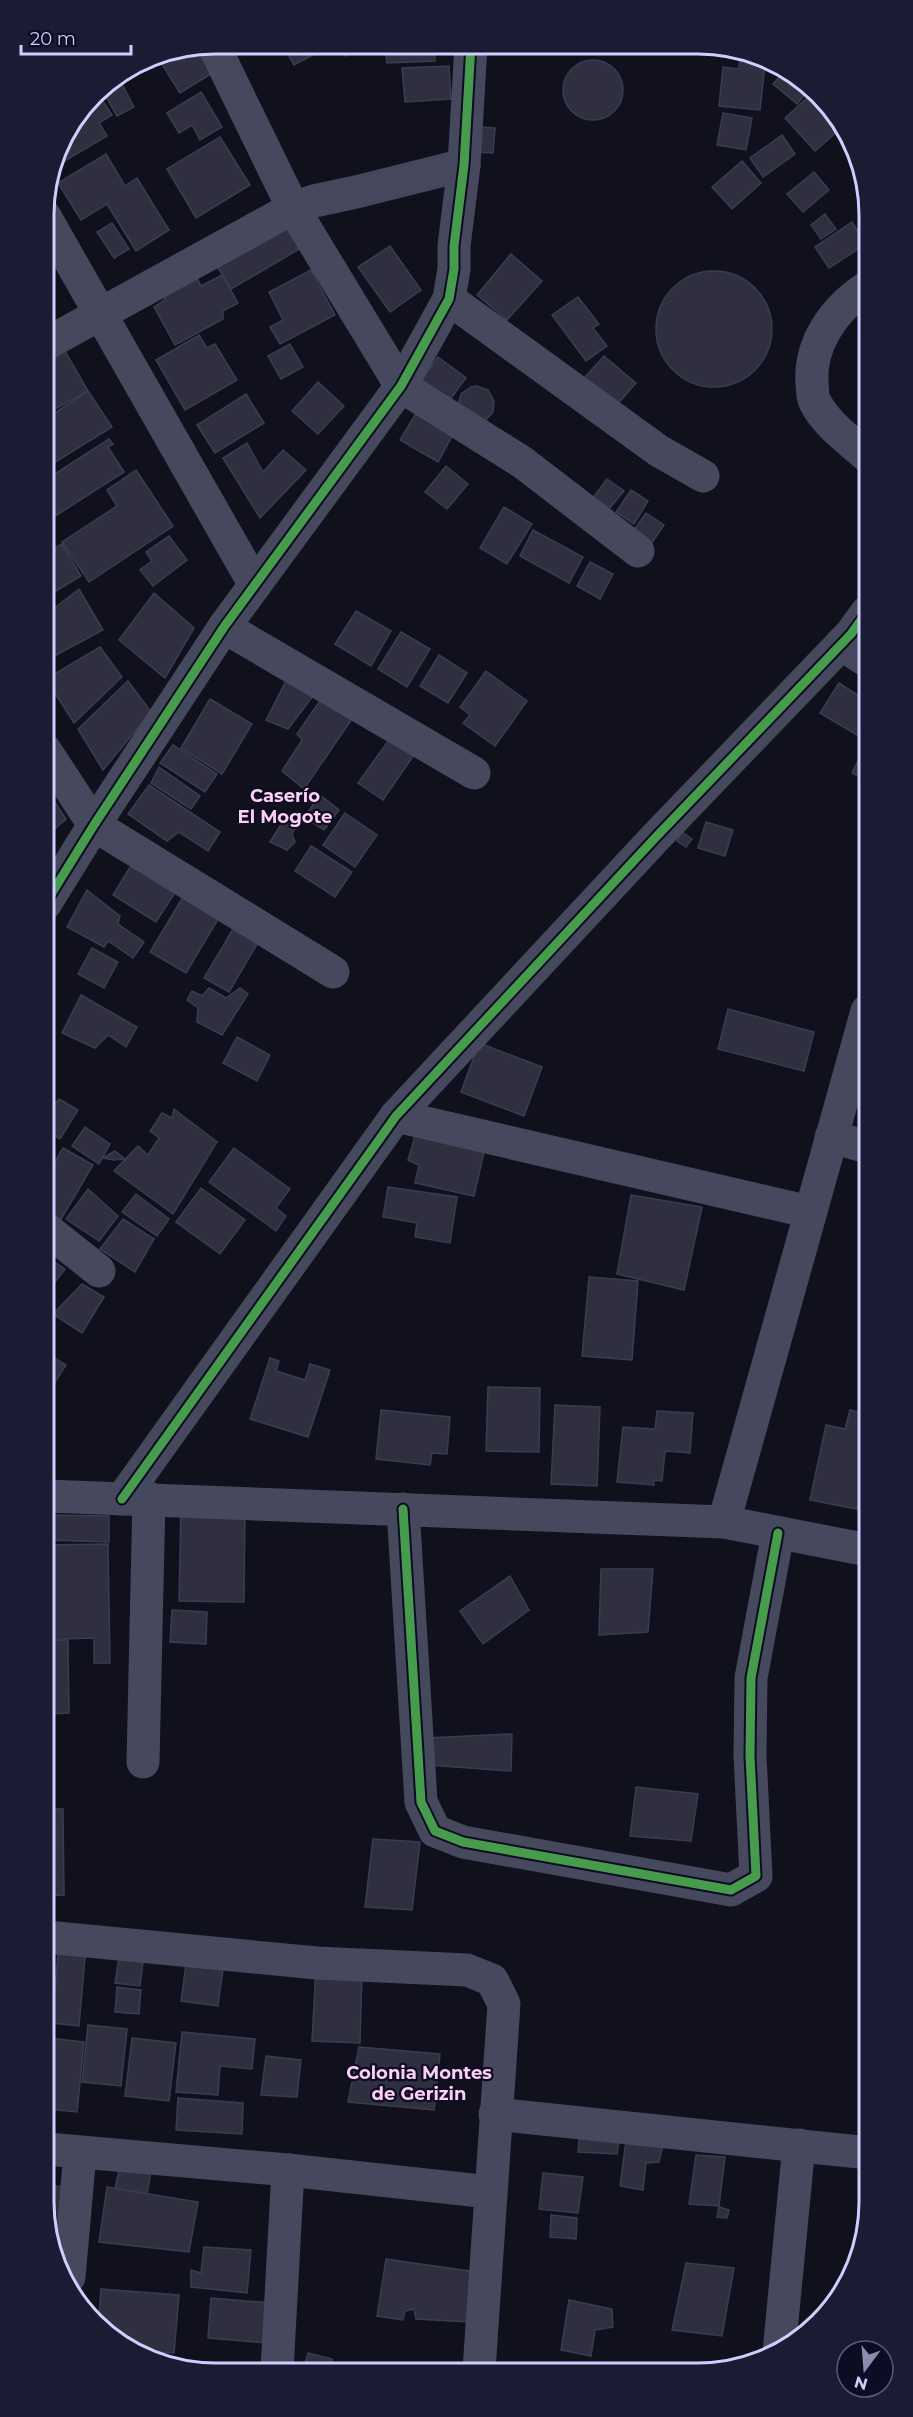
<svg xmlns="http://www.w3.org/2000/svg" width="913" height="2417" font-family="Montserrat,sans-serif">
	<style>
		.building { fill: #2f2f3f; stroke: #3b3c51; stroke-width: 1.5 }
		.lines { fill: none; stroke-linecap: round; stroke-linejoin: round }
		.minor { stroke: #46485e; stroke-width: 33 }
		.cycleway-casing { stroke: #0c0c22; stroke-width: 13 }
		.cycleway { stroke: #469c4c; stroke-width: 9 }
		.labels { text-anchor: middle; stroke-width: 4.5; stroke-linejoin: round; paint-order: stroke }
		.neighbourhood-label { font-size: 18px; font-weight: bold; fill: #ffcff6; stroke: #0c0c22 }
		.rim { fill: none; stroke: #cdd0ff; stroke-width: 3 }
	</style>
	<rect width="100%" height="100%" fill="#11111d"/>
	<!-- building -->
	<g class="building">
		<path d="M 282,44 L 319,44 L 322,50 L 294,65 Z"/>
		<path d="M 339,44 L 367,44 L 346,56 Z"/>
		<path d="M 385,45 L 434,45 L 435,61 L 387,63 Z"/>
		<path d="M 204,46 L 219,69 L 180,93 L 160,61 L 175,51 Z"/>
		<path d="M 740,51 L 765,65 L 760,110 L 719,106 L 723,67 L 739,69 Z"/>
		<circle cx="593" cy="90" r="30"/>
		<path d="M 449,66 L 451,99 L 405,102 L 402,68 Z"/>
		<path d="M 782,74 L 809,89 L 797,104 L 773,84 Z"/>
		<path d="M 122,84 L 134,107 L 117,116 L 104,93 Z"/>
		<path d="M 97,92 L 112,115 L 99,123 L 107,136 L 53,168 L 61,139 Z"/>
		<path d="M 201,92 L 222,127 L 200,140 L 192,125 L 179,133 L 167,113 Z"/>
		<path d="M 809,96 L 839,130 L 815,151 L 785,118 Z"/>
		<path d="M 723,113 L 752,118 L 746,150 L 717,145 Z"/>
		<path d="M 476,127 L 495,128 L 493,153 L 474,152 Z"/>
		<path d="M 782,135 L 795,154 L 763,177 L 750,158 Z"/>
		<path d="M 220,137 L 250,185 L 196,218 L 167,169 Z"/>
		<path d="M 106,154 L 125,186 L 137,178 L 169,230 L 136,251 L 107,204 L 81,220 L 58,183 Z"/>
		<path d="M 742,161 L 761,183 L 732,209 L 712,187 Z"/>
		<path d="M 814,172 L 829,190 L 803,212 L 787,194 Z"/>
		<path d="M 825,214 L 836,229 L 821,239 L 811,225 Z"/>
		<path d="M 284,220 L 301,248 L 231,289 L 214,261 Z"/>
		<path d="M 852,222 L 866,244 L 829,268 L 815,247 Z"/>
		<path d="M 112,223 L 129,249 L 114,258 L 97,232 Z"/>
		<path d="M 390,246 L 421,290 L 390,312 L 358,267 Z"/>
		<path d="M 511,254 L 542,281 L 507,320 L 477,295 Z"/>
		<path d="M 311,270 L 335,315 L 280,344 L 270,327 L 283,320 L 269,292 Z"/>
		<circle cx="714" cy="329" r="58"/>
		<path d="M 194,273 L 201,286 L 222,275 L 238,303 L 223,311 L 223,319 L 175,345 L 154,307 L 165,300 L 160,291 Z"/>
		<path d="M 578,297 L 599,324 L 593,328 L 607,346 L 586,361 L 552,315 Z"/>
		<path d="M 199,335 L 207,348 L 215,344 L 237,380 L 185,410 L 156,360 Z"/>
		<path d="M 61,344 L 88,391 L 44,415 L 44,353 Z"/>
		<path d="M 290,344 L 303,367 L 281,379 L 268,356 Z"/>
		<path d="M 604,356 L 636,383 L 609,414 L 577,386 Z"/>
		<path d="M 438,357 L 466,378 L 449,401 L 421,380 Z"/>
		<path d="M 318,382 L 344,406 L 318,434 L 292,411 Z"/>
		<path d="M 477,386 L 488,390 L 494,401 L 493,412 L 485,421 L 458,405 L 461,394 L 471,387 Z"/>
		<path d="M 88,391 L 112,427 L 49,466 L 44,457 L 44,420 Z"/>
		<path d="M 246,394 L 264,423 L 215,453 L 197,425 Z"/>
		<path d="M 419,408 L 456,429 L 438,462 L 400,440 Z"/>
		<path d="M 109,439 L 113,444 L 108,447 L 124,472 L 49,520 L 44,514 L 44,481 Z"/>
		<path d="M 247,443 L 263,472 L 283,450 L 306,470 L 260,518 L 223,458 Z"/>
		<path d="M 446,466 L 468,484 L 447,509 L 425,492 Z"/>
		<path d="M 136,470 L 173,526 L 89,582 L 62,542 L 117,506 L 107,490 Z"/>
		<path d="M 607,479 L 624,491 L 604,515 L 589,503 Z"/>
		<path d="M 631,490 L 648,501 L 634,524 L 616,512 Z"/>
		<path d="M 504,507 L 532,524 L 507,564 L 480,548 Z"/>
		<path d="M 646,513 L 664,525 L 647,550 L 629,537 Z"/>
		<path d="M 533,530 L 583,557 L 569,583 L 520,556 Z"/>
		<path d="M 169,536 L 187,560 L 153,586 L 140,570 L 152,561 L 146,552 Z"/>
		<path d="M 62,544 L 81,576 L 46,597 L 44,594 L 44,554 Z"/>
		<path d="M 590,562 L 613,574 L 600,599 L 577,586 Z"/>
		<path d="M 79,589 L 103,630 L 45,661 L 44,616 Z"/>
		<path d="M 154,593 L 194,628 L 165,678 L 119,640 Z"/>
		<path d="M 356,611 L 391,631 L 371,666 L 335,644 Z"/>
		<path d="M 401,632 L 430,649 L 407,687 L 378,669 Z"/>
		<path d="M 100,647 L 122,677 L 74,723 L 46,679 Z"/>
		<path d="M 439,655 L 467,673 L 448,703 L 420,686 Z"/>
		<path d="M 486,671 L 527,701 L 495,746 L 463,723 L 470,715 L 460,707 Z"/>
		<path d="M 289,675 L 319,688 L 288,729 L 266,720 Z"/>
		<path d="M 128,681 L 151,712 L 103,770 L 78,729 Z"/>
		<path d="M 839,683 L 867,701 L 867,720 L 857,735 L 820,713 Z"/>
		<path d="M 326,692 L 354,716 L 304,789 L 282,771 L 302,740 L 297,734 Z"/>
		<path d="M 210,699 L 252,724 L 222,774 L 181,748 Z"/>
		<path d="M 394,733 L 418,749 L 383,800 L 358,783 Z"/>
		<path d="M 867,743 L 867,781 L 852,773 Z"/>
		<path d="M 173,745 L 217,774 L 205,792 L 160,763 Z"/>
		<path d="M 159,767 L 200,796 L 191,809 L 151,783 Z"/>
		<path d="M 149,785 L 220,832 L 208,851 L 179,832 L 167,841 L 128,814 Z"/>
		<path d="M 47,790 L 66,819 L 45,837 L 45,792 Z"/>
		<path d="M 320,795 L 339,810 L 324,830 L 304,817 Z"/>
		<path d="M 288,813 L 298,822 L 292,834 L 295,842 L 287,850 L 270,842 Z"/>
		<path d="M 345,813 L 377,835 L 355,867 L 323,845 Z"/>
		<path d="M 706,822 L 733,830 L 725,856 L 698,848 Z"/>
		<path d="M 682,832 L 692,839 L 686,847 L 677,841 Z"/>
		<path d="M 311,846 L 352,872 L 335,897 L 295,871 Z"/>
		<path d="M 132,864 L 176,891 L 156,922 L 113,895 Z"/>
		<path d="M 87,890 L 120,916 L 118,924 L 144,942 L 133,958 L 108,941 L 104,947 L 67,927 Z"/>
		<path d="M 184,895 L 220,916 L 186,973 L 150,952 Z"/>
		<path d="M 236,924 L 260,939 L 229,992 L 204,978 Z"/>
		<path d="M 92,948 L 118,962 L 104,988 L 78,974 Z"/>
		<path d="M 209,988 L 226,998 L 240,988 L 248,994 L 222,1035 L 197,1022 L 198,1008 L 187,1000 L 192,991 L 202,996 Z"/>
		<path d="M 81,995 L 137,1027 L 126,1047 L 108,1035 L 95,1048 L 62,1033 Z"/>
		<path d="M 728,1009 L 814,1032 L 804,1071 L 718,1049 Z"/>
		<path d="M 237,1037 L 270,1055 L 257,1081 L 223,1063 Z"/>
		<path d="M 479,1043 L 542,1067 L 524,1116 L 461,1092 Z"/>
		<path d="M 59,1099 L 78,1110 L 60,1139 L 45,1130 L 45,1116 Z"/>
		<path d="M 174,1109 L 217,1142 L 173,1214 L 114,1171 L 138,1146 L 148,1155 L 159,1138 L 150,1131 L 162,1113 L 172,1118 Z"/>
		<path d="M 85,1127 L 110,1144 L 99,1164 L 72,1146 Z"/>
		<path d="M 417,1129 L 486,1143 L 474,1196 L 415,1183 L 419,1165 L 408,1160 Z"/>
		<path d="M 63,1148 L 93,1165 L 60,1221 L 45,1212 L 45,1178 Z"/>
		<path d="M 234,1148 L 290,1189 L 276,1208 L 286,1216 L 276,1231 L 209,1182 Z"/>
		<path d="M 115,1151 L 125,1159 L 114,1160 L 103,1158 Z"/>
		<path d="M 388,1187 L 457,1197 L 450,1243 L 415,1237 L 417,1223 L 383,1217 Z"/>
		<path d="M 201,1188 L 245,1220 L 220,1254 L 176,1222 Z"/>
		<path d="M 88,1189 L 118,1216 L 99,1241 L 66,1219 Z"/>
		<path d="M 136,1194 L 169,1219 L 157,1236 L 122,1212 Z"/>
		<path d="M 631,1195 L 702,1207 L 684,1290 L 617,1274 Z"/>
		<path d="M 123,1219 L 154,1239 L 135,1272 L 100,1249 Z"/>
		<path d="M 45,1256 L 65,1269 L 45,1295 Z"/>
		<path d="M 589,1277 L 638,1281 L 632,1360 L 582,1356 Z"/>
		<path d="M 82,1284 L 104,1297 L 82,1333 L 53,1314 Z"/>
		<path d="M 46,1353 L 66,1365 L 46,1396 Z"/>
		<path d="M 270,1358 L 279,1361 L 276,1371 L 305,1380 L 310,1364 L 330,1370 L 308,1437 L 250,1419 Z"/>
		<path d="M 488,1387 L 540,1388 L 539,1452 L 486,1451 Z"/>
		<path d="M 555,1405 L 600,1407 L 597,1486 L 551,1484 Z"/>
		<path d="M 381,1410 L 450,1417 L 447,1454 L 432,1453 L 430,1465 L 376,1459 Z"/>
		<path d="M 850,1410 L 868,1414 L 868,1456 L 857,1509 L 810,1500 L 826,1425 L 845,1429 Z"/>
		<path d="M 657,1411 L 693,1413 L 690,1453 L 665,1451 L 662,1481 L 654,1480 L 654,1485 L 617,1482 L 623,1427 L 655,1429 Z"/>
		<path d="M 46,1499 L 46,1515 L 109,1516 L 109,1542 L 46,1540 Z"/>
		<path d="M 181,1504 L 245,1505 L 244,1602 L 179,1601 Z"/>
		<path d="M 108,1544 L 110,1663 L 94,1663 L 94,1638 L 62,1639 L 62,1656 L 46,1656 L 46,1545 Z"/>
		<path d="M 601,1569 L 653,1569 L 648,1632 L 599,1635 Z"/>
		<path d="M 510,1576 L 529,1610 L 483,1644 L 460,1611 Z"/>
		<path d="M 172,1610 L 207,1612 L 206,1644 L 170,1642 Z"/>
		<path d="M 46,1640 L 68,1640 L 69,1713 L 46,1714 Z"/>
		<path d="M 512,1734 L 511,1771 L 429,1765 L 427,1738 Z"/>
		<path d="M 636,1787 L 698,1794 L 691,1841 L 630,1836 Z"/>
		<path d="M 46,1809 L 63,1809 L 64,1895 L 46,1896 Z"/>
		<path d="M 373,1839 L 420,1842 L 412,1910 L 365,1907 Z"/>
		<path d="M 59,1943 L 86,1946 L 79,2026 L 52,2023 Z"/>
		<path d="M 46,1944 L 55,1945 L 49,2023 L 47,2023 Z"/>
		<path d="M 120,1950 L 144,1954 L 140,1986 L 115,1983 Z"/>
		<path d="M 186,1964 L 223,1969 L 218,2006 L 181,2001 Z"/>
		<path d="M 316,1968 L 362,1973 L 360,2043 L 312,2041 Z"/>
		<path d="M 117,1987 L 141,1990 L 139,2014 L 115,2012 Z"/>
		<path d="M 88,2025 L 127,2029 L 121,2086 L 82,2082 Z"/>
		<path d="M 182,2032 L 255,2039 L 252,2069 L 220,2066 L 218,2095 L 176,2092 Z"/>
		<path d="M 47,2038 L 84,2042 L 77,2112 L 47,2109 Z"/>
		<path d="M 132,2038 L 176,2043 L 169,2101 L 125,2096 Z"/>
		<path d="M 359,2047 L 440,2054 L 434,2110 L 348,2102 Z"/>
		<path d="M 266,2056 L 301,2060 L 297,2097 L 261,2095 Z"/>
		<path d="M 178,2098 L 243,2103 L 242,2134 L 176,2130 Z"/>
		<path d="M 580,2130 L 620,2133 L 617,2154 L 578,2152 Z"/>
		<path d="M 627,2133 L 663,2145 L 659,2162 L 646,2163 L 643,2190 L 620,2186 Z"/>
		<path d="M 696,2155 L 725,2157 L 719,2206 L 689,2204 Z"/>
		<path d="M 121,2162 L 152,2165 L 147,2194 L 115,2188 Z"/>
		<path d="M 543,2173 L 583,2177 L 578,2213 L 539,2209 Z"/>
		<path d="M 47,2186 L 77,2187 L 66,2238 L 47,2236 Z"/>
		<path d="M 107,2187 L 198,2202 L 189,2252 L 99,2242 Z"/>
		<path d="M 719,2207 L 729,2210 L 727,2218 L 717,2217 Z"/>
		<path d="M 551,2215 L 577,2218 L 576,2239 L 550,2237 Z"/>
		<path d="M 204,2247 L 251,2250 L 247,2293 L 191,2287 L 191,2270 L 201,2273 Z"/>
		<path d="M 386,2259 L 476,2272 L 469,2322 L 416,2319 L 414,2309 L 405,2311 L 403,2320 L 377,2316 Z"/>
		<path d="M 686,2263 L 734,2268 L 722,2336 L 672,2330 Z"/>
		<path d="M 101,2289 L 179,2295 L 174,2353 L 146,2351 L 98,2326 Z"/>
		<path d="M 211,2298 L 273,2303 L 269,2343 L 208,2338 Z"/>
		<path d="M 569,2300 L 612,2309 L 613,2327 L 595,2330 L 591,2356 L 561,2350 Z"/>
		<path d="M 308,2353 L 332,2359 L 331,2370 L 303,2370 Z"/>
	</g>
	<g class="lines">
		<!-- minor -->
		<g class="minor">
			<path d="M 213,44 L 293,208 L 401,386 L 522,462 L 638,551"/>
			<path d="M 44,215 L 255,585"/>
			<path d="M 866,288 C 834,309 809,344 812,384 C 813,390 812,397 815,402 C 827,425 848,439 867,456"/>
			<path d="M 449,299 L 659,451 L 703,476"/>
			<path d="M 44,345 L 293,208 L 314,201 L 356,192 L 464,165"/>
			<path d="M 224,627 L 474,773"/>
			<path d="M 841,644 L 867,661"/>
			<path d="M 45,750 L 94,825 L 333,972"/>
			<path d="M 45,904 L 94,825 L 224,627 L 401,386 L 449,299 L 454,269 L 454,246 L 464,165 L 471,45"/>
			<path d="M 396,1116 L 810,1212"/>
			<path d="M 831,1137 L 868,1147"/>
			<path d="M 45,1228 L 99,1271"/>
			<path d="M 46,1496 L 724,1522 L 868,1550"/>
			<path d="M 122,1499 L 396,1116 L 656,837 L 851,634 L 867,612"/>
			<path d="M 403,1509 L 421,1802 L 435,1831 L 463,1842 L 731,1890 L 756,1876 L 750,1756 L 751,1678 L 778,1533"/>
			<path d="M 724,1522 L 867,1011"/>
			<path d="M 143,1762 L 149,1498"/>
			<path d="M 46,1937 L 317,1963 L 467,1970 L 492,1980 L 504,2004 L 479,2370"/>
			<path d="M 495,2114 L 869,2153"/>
			<path d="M 47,2149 L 288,2170 L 490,2192"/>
			<path d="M 69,2277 L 80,2153"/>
			<path d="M 779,2352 L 799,2145"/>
			<path d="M 277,2370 L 288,2170"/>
		</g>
		<!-- cycleway casing -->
		<g class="cycleway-casing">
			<g id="cycleway">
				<path d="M 45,904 L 94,825 L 224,627 L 401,386 L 449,299 L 454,269 L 454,246 L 464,165 L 471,45"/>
				<path d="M 122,1499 L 396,1116 L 656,837 L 851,634 L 867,612"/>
				<path d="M 403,1509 L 421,1802 L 435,1831 L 463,1842 L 731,1890 L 756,1876 L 750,1756 L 751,1678 L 778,1533"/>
			</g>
		</g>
		<!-- cycleway -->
		<use href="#cycleway" class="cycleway"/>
	</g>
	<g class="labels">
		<!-- neighbourhood labels -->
		<g class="neighbourhood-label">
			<text x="285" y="802">Caserío<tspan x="285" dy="21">El Mogote</tspan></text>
			<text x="419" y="2079">Colonia Montes<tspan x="419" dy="21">de Gerizin</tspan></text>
		</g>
	</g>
	<!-- crop -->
	<path d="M0 0H913V2417H0ZM215 54H698A161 161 0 0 1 859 215V2202A161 161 0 0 1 698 2363H215A161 161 0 0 1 54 2202V215A161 161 0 0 1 215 54Z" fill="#1b1c34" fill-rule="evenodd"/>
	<path class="rim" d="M215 54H698A161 161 0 0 1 859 215V2202A161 161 0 0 1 698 2363H215A161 161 0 0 1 54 2202V215A161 161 0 0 1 215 54Z"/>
	<!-- north arrow -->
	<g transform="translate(865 2369) rotate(196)"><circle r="28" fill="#0c0c22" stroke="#595a7a" stroke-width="1.5"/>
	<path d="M0-4.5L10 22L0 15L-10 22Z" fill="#8b8db0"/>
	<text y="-9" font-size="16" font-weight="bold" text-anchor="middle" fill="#cdd0ff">N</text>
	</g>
	<!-- scale -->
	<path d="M21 45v9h110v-9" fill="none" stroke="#cdd0ff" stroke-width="3"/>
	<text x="30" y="45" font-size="18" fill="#cdd0ff" stroke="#0c0c22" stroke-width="4.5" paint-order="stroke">20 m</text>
</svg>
